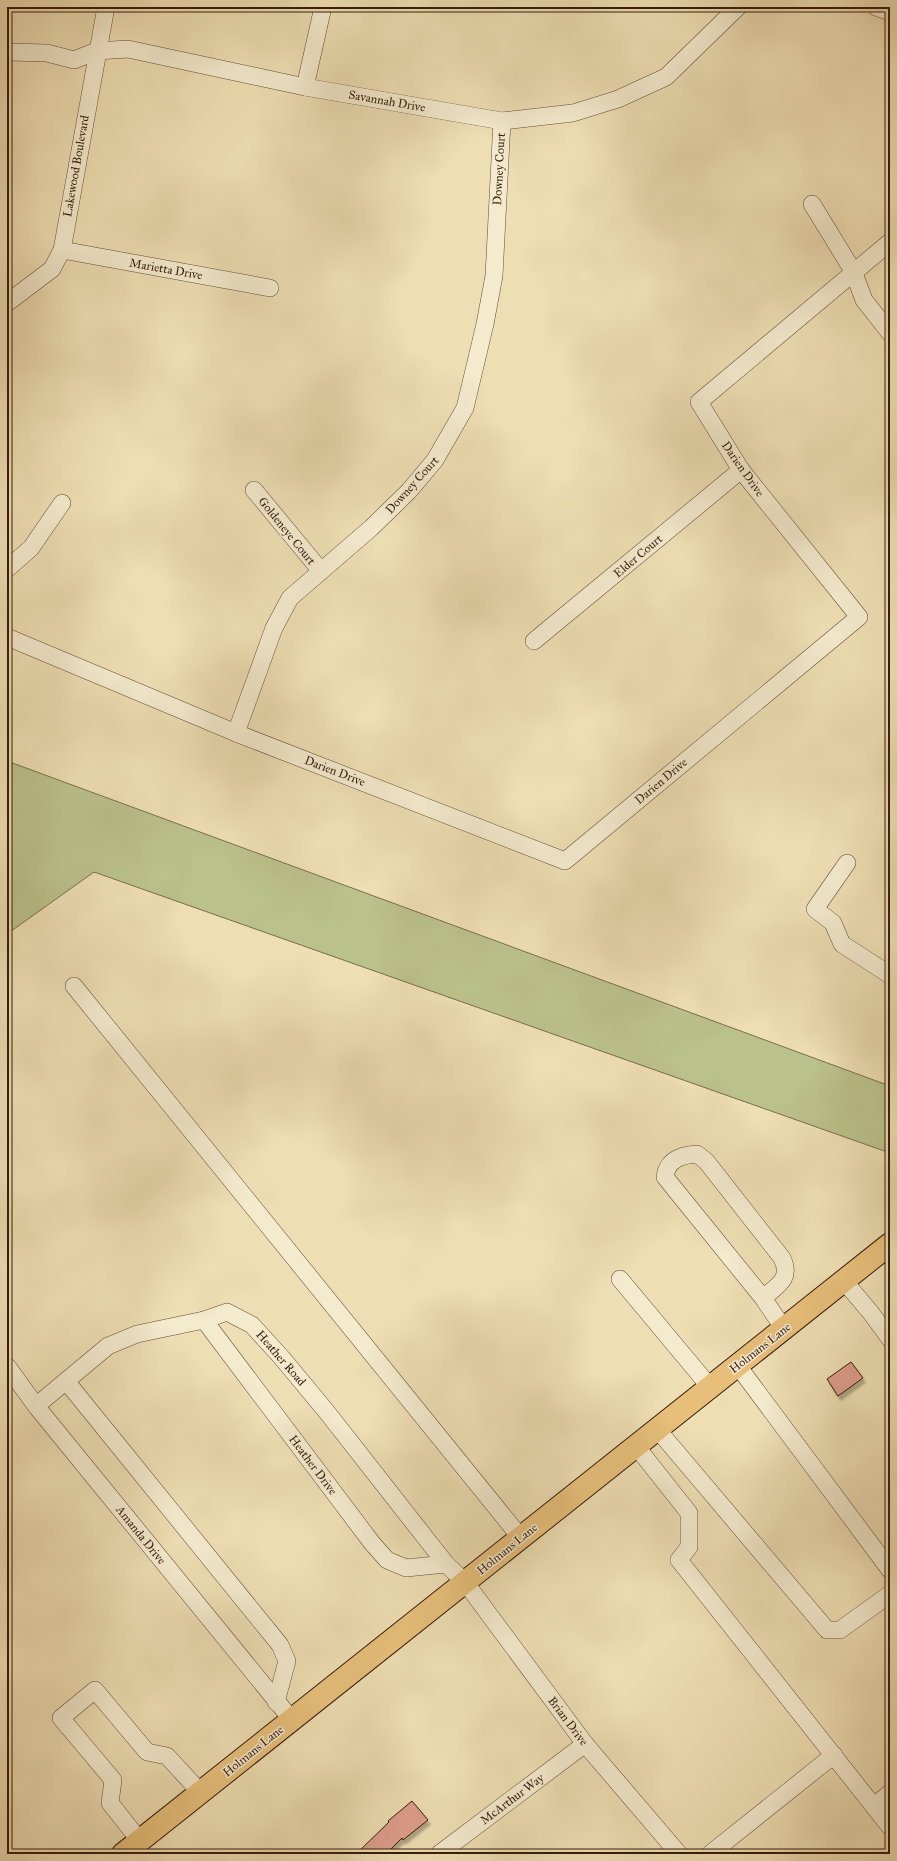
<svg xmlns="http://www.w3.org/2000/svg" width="897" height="1861" font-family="'IM FELL Great Primer',serif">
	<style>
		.green { fill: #bbc18b; stroke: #786e4c }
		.building { fill: #dd9e8d; stroke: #351c0c; filter: url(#shadow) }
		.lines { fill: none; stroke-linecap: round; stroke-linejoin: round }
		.minor-casing { stroke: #634c36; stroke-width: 18 }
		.major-casing { stroke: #351c0c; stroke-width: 24 }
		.minor { stroke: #f4eace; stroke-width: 17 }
		.major { stroke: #e7bf7a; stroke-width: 22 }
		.labels { text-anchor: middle; stroke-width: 3; stroke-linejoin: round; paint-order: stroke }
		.street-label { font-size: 12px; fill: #351c0c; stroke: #f4eace }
	</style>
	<defs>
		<filter id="shadow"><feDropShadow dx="2.5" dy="4.5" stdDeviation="1" flood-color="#0004"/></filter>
	</defs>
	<rect width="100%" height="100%" fill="#eedeb3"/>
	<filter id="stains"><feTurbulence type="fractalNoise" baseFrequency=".005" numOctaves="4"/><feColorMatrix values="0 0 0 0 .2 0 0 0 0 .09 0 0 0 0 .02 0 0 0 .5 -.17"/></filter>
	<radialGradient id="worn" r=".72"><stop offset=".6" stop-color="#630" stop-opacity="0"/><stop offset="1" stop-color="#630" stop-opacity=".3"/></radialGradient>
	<!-- green -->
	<path class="green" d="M 7,761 L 890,1086 L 890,1153 L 94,872 L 7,934 Z"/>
	<!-- building -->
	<g class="building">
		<path d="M 851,1362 L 863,1378 L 838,1396 L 827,1379 Z"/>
		<path d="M 412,1801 L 428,1820 L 403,1840 L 402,1838 L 386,1854 L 356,1854 L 389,1822 L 388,1821 Z"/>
	</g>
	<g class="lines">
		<!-- minor casing -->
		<g class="minor-casing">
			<g id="minor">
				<path d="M 876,7 L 890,12"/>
				<path d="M 7,52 L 47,53 L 74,60 L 97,51 L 128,49 L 305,87 L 502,121 L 573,113 L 618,99 L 666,77 L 738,7"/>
				<path d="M 305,87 L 323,7"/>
				<path d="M 812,204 L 853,271 L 864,300 L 890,333"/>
				<path d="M 62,250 L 270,288"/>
				<path d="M 7,303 L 52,269 L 62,250 L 106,7"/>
				<path d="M 254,490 L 321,571"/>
				<path d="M 7,569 L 31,548 L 62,503"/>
				<path d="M 7,637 L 236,733 L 565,861 L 859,617 L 741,470 L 699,402 L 890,242"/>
				<path d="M 534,641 L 741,470"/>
				<path d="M 236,733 L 274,628 L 290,598 L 371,528 L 409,491 L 435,460 L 465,408 L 485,324 L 494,276 L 502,121"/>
				<path d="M 847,863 L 815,909 L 833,923 L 842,944 L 890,975"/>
				<path d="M 74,986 L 521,1538"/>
				<path d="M 620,1279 L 710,1387"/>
				<path d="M 844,1281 L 871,1313 L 890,1339"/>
				<path d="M 763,1298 C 778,1285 792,1279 782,1258 L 706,1161 L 697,1154 C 682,1155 667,1159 665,1177 L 763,1298 L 784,1329"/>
				<path d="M 204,1320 L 372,1543 L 387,1560 L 406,1568 L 446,1564"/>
				<path d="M 7,1366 L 36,1406 L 292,1720"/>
				<path d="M 738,1366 L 890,1570"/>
				<path d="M 66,1381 L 280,1645 L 287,1661 L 276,1702"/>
				<path d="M 36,1406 L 108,1346 L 137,1334 L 204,1320 L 227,1312 L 252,1325 L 282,1358 L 326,1411 L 446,1564 L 465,1582 L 585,1744 L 679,1854"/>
				<path d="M 657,1429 L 827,1630 L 840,1630 L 890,1594"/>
				<path d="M 636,1446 L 689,1513 L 689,1547 L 679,1560 L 890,1827"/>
				<path d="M 874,1806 L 890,1793"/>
				<path d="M 140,1841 L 110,1803 L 113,1780 L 61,1718 L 95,1690 L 147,1752 L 167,1756 L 201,1793"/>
				<path d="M 439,1854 L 585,1744"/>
				<path d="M 710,1854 L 834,1755"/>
			</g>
		</g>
		<!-- major casing -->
		<g class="major-casing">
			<path id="major" d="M 123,1854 L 890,1244"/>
		</g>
		<!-- minor -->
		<use href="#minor" class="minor"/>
		<!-- major -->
		<use href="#major" class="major"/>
	</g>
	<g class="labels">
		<!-- street labels -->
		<g class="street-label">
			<text transform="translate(387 101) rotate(10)" y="4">Savannah Drive</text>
			<text transform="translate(76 166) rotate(-80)" y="4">Lakewood Boulevard</text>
			<text transform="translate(499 169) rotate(-87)" y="4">Downey Court</text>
			<text transform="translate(166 269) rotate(10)" y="4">Marietta Drive</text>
			<text transform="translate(743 469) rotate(55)" y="4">Darien Drive</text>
			<text transform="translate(412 485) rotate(-48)" y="4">Downey Court</text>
			<text transform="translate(287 531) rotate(51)" y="4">Goldeneye Court</text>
			<text transform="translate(638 556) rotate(-40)" y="4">Elder Court</text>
			<text transform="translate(335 771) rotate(21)" y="4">Darien Drive</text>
			<text transform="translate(661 781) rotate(-40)" y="4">Darien Drive</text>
			<text transform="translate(760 1348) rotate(-38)" y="4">Holmans Lane</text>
			<text transform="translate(281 1358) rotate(49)" y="4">Heather Road</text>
			<text transform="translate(313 1465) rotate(53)" y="4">Heather Drive</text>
			<text transform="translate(141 1535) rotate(51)" y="4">Amanda Drive</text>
			<text transform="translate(507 1549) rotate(-39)" y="4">Holmans Lane</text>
			<text transform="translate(568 1721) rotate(53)" y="4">Brian Drive</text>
			<text transform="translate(253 1751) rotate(-39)" y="4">Holmans Lane</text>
			<text transform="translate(512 1799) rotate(-37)" y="4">McArthur Way</text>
		</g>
	</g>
	<!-- margin -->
	<rect width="897" height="1861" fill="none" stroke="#eedeb3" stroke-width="24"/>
	<rect x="8" y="8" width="881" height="1845" fill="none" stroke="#351c0c" stroke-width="2"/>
	<rect x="12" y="12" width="873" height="1837" fill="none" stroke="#351c0c"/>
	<rect width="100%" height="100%" filter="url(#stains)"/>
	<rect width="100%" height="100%" fill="url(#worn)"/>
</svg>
